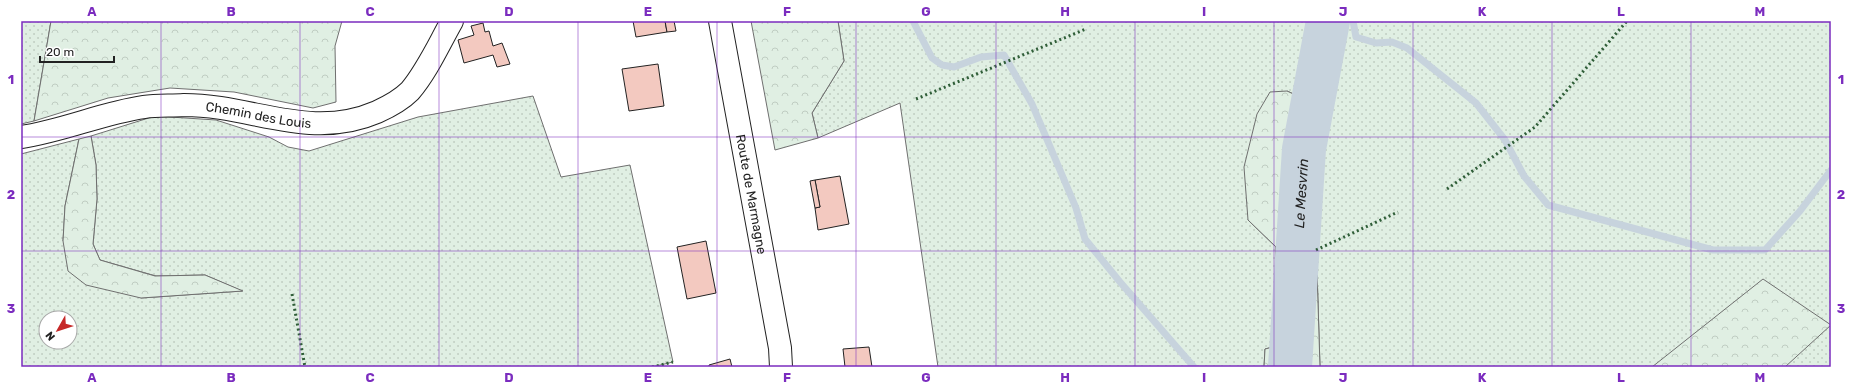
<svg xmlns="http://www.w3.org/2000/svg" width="1852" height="388" font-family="Rubik,sans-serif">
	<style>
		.grass { fill: url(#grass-dots); stroke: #6f6f6f; fill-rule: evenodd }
		.forest { fill: url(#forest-crowns); stroke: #6f6f6f }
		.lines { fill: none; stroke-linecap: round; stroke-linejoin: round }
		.stream { stroke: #c7d3dd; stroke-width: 7 }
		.river { stroke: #c7d3dd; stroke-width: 44 }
		.building { fill: #f3c9c0; stroke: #222 }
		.street-casing { stroke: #222; stroke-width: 24 }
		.secondary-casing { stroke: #222; stroke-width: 24 }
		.street { stroke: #fff; stroke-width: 22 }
		.secondary { stroke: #fff; stroke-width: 22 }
		.hedge { stroke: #2f5e38; stroke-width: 3; stroke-dasharray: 2 3; stroke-linecap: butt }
		.grid { fill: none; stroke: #7b2cbf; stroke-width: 1; stroke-opacity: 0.55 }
		.labels { text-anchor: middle; stroke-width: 3; stroke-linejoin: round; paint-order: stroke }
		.street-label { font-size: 13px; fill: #222; stroke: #fff }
		.water-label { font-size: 14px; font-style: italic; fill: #222; stroke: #fff }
		.neatline { fill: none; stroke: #7b2cbf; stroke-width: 1.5 }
		.grid-label { font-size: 13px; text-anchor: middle; font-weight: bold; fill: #7b2cbf }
	</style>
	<defs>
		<pattern id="grass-dots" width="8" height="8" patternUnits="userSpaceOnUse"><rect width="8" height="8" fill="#e0efe3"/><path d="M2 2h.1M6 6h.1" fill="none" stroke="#c0cdc2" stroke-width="1.8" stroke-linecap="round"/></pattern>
		<pattern id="forest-crowns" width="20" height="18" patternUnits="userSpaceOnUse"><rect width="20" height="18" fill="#e0efe3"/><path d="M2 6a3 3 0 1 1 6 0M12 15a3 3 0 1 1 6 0" fill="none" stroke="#c0cdc2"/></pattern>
	</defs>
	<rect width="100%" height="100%" fill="#fff"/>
	<!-- grass -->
	<g class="grass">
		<path d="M 21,21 L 51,21 L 34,121 L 21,124 Z"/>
		<path d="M 838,21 L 1313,21 L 1298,96 L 1287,91 L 1248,220 L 1276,247 L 1277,346 L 1265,349 L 1264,367 L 938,367 L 900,103 L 818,138 L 812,113 L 844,61 Z"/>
		<path d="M 1340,21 L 1831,21 L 1831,367 L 1320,367 L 1314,174 L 1321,107 L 1341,53 Z"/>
		<path d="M 533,96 L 561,177 L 630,165 L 673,362 L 652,367 L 21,367 L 21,154 L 79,139 L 65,206 L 63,241 L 141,298 L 242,291 L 205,275 L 156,276 L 100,260 L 93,244 L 97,199 L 96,165 L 91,136 L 155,116 L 216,120 L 269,137 L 288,147 L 309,151 L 418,117 ZM 46,318 L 70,318 L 70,342 L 46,342 Z"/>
	</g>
	<!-- forest -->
	<g class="forest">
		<path d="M 51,21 L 342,21 L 335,46 L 336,102 L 313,108 L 234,92 L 170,88 L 108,98 L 34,121 Z"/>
		<path d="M 751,21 L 838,21 L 844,61 L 812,113 L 818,138 L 775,150 Z"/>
		<path d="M 1287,91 L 1321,107 L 1314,174 L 1320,367 L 1264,367 L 1265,349 L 1277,346 L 1276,247 L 1248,220 L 1244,167 L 1257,114 L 1270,92 Z"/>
		<path d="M 91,136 L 96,165 L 97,199 L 93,244 L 100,260 L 155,276 L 205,275 L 243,291 L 141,298 L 86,285 L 68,271 L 63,241 L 65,206 L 79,139 Z"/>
		<path d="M 1763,279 L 1831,325 L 1785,367 L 1652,367 Z"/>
	</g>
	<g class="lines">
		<!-- stream -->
		<g class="stream">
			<path d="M 913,21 L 932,58 L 942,65 L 954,67 L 981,57 L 1004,55 L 1032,104 L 1076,208 L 1085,239 L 1120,282 L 1194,367"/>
			<path d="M 1353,21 L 1356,37 L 1376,43 L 1392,42 L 1407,48 L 1476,103 L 1505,140 L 1524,176 L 1548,205 L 1713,250 L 1765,250 L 1800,211 L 1831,170"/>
		</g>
		<!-- river -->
		<path class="river" id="s1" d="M 1290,367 L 1304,149 L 1328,21"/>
	</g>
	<!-- building -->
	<g class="building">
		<path d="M 633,21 L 665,21 L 667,32 L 636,37 Z"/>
		<path d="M 665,21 L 674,21 L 676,31 L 667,32 Z"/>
		<path d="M 483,23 L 485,32 L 489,31 L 493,46 L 502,43 L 510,64 L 497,67 L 493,55 L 464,63 L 458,40 L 474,35 L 471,26 Z"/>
		<path d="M 658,64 L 664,106 L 629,111 L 622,69 Z"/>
		<path d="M 840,176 L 849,224 L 818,230 L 815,208 L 820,207 L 815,180 Z"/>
		<path d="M 815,180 L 820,207 L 815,208 L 810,181 Z"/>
		<path d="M 706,241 L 716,293 L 687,299 L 677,247 Z"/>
		<path d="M 869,347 L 872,367 L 845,367 L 843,349 Z"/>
		<path d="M 730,359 L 732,367 L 709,367 L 709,365 Z"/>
	</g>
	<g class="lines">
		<!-- street casing -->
		<g class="street-casing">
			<g id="street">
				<path id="s2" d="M 21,137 C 63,131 102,113 144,107 C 157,105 171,106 184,105 C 252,105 310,141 377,112 C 388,107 401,100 410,91 C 427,71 439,44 452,21"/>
			</g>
		</g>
		<!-- secondary casing -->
		<g class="secondary-casing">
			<g id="secondary">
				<path id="s3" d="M 720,21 L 780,348 L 781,367"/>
			</g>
		</g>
		<!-- street -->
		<use href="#street" class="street"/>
		<!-- secondary -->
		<use href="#secondary" class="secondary"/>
		<!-- hedge -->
		<g class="hedge">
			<path d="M 916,99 L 1086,29"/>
			<path d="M 1447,189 L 1535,127 L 1627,21"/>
			<path d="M 1316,250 L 1398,212"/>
			<path d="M 292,294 L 305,367"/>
			<path d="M 652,367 L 673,362"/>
		</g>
	</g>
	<!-- grid -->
	<path class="grid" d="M 161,21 L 161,367M 300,21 L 300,367M 439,21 L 439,367M 578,21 L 578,367M 717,21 L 717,367M 856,21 L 856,367M 996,21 L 996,367M 1135,21 L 1135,367M 1274,21 L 1274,367M 1413,21 L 1413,367M 1552,21 L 1552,367M 1691,21 L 1691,367M 21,137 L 1831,137M 21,251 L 1831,251"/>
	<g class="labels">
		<!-- street labels -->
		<g class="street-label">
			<text dy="5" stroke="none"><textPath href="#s2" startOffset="242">Chemin des Louis</textPath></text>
			<text dy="5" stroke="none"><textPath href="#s3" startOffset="176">Route de Marmagne</textPath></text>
		</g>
		<!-- water labels -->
		<g class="water-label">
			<text dy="5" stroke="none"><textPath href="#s1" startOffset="174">Le Mesvrin</textPath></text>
		</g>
	</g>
	<!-- border -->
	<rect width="1852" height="388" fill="none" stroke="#ffffff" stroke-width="44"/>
	<!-- north arrow -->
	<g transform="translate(58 330) rotate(231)"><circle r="19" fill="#ffffff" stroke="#a7a7a7"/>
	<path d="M0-3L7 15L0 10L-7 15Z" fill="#c62828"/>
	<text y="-6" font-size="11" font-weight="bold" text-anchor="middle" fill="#222222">N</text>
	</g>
	<!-- scale -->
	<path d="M40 56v6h74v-6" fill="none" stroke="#222222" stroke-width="2"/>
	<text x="46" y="56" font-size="12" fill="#222222" stroke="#ffffff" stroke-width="3" paint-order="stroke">20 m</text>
	<rect x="22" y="22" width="1808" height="344" class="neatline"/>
	<g class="grid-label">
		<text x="92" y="16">A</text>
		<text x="231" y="16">B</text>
		<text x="370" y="16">C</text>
		<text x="509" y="16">D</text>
		<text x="648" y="16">E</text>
		<text x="787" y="16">F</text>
		<text x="926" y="16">G</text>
		<text x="1065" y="16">H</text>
		<text x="1204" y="16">I</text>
		<text x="1343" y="16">J</text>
		<text x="1482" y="16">K</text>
		<text x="1621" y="16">L</text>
		<text x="1760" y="16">M</text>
		<text x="11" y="84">1</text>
		<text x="1841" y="84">1</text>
		<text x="11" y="199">2</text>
		<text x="1841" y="199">2</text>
		<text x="11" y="313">3</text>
		<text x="1841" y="313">3</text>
		<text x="92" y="382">A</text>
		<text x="231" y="382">B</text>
		<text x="370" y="382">C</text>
		<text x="509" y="382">D</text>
		<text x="648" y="382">E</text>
		<text x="787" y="382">F</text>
		<text x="926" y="382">G</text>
		<text x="1065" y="382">H</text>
		<text x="1204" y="382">I</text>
		<text x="1343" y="382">J</text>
		<text x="1482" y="382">K</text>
		<text x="1621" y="382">L</text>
		<text x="1760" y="382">M</text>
	</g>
</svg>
